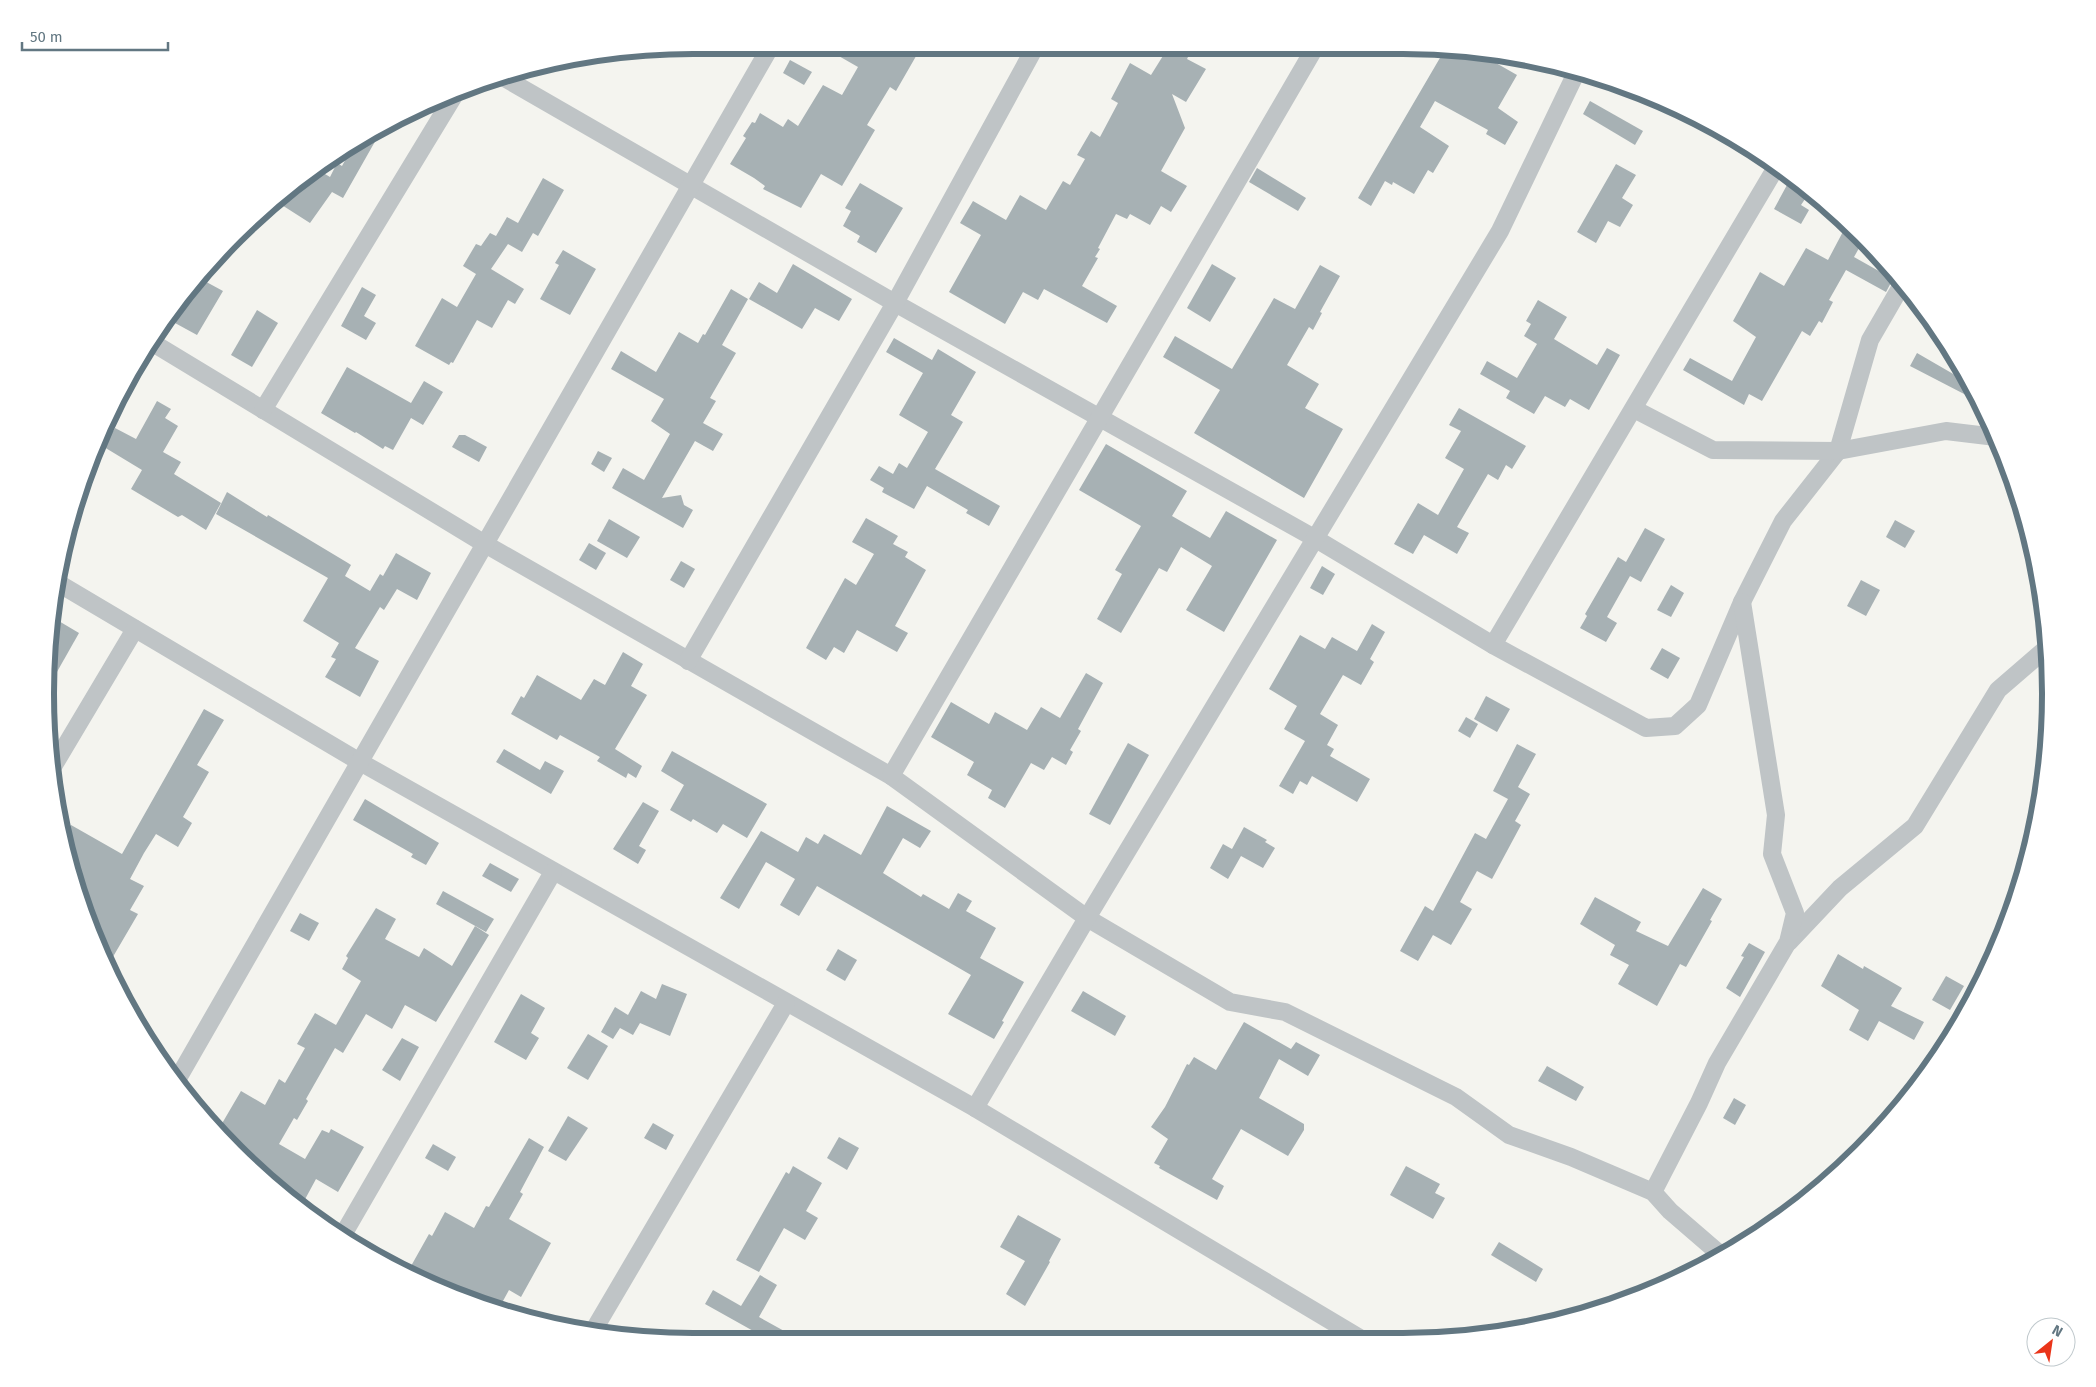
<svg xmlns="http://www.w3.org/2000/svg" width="2096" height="1387" font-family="'Fira Sans',sans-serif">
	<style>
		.building { fill: #a7b1b4 }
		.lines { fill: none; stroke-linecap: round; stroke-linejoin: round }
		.street { stroke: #bfc4c6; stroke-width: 18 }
		.rim { fill: none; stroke: #627782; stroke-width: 6 }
	</style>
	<rect width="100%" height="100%" fill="#f4f4ef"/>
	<!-- building -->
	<g class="building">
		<path d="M 830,51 L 919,51 L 896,91 L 890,87 L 867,125 L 875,130 L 842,186 L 821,174 L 801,208 L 763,189 L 765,186 L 754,178 L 730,164 L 746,138 L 743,136 L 752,122 L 755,123 L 760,113 L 783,127 L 788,119 L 798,126 L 823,85 L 842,95 L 858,67 Z"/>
		<path d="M 1166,51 L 1191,51 L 1187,59 L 1206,69 L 1186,102 L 1172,94 L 1185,128 L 1161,171 L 1187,186 L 1171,212 L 1161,206 L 1150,225 L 1130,214 L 1127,219 L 1116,214 L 1098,248 L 1100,249 L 1095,257 L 1098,258 L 1082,286 L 1117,306 L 1107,323 L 1044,289 L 1038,300 L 1023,292 L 1005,324 L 949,292 L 981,235 L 960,223 L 973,201 L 1006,220 L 1020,195 L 1046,210 L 1063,181 L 1070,185 L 1085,159 L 1077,155 L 1091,131 L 1100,137 L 1118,103 L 1111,99 L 1130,63 L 1151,75 Z"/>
		<path d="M 1444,51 L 1475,51 L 1517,75 L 1498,108 L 1518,122 L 1505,145 L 1486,134 L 1488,130 L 1435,101 L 1420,127 L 1449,146 L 1433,173 L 1428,170 L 1414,194 L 1393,182 L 1392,185 L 1385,181 L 1371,206 L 1358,198 Z"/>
		<path d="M 790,60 L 812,72 L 804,85 L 783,73 Z"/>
		<path d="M 1590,101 L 1643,131 L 1635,145 L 1583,114 Z"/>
		<path d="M 381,131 L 343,198 L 332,192 L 310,223 L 274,200 L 315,168 L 330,177 L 337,163 L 342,166 L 354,144 Z"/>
		<path d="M 1616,164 L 1636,175 L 1622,198 L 1633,205 L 1620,227 L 1608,221 L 1596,243 L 1577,232 Z"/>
		<path d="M 1257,168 L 1306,198 L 1298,211 L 1249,182 Z"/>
		<path d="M 543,178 L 564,190 L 538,236 L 533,233 L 522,252 L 508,244 L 491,269 L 524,289 L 515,304 L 508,300 L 492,328 L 477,320 L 453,363 L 451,362 L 449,365 L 415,346 L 442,298 L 457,307 L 476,274 L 463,266 L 476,244 L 481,246 L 490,233 L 496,236 L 507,217 L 518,223 Z"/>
		<path d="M 860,183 L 903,208 L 876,253 L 857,242 L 860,236 L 843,226 L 851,211 L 845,208 Z"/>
		<path d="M 1787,185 L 1807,196 L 1801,205 L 1809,210 L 1801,224 L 1774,209 Z"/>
		<path d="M 1847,224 L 1863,241 L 1854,257 L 1893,279 L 1886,292 L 1846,270 L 1829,300 L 1833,302 L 1822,323 L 1819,321 L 1810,336 L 1802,331 L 1762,401 L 1749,394 L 1744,405 L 1683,370 L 1690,358 L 1732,381 L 1756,337 L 1733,321 L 1760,272 L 1784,286 L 1806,248 L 1828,260 Z"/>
		<path d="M 563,250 L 596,269 L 570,315 L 540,299 L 559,265 L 555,263 Z"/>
		<path d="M 793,264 L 852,299 L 839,321 L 815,308 L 802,329 L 749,299 L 759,282 L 777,293 Z"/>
		<path d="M 1212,264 L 1236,278 L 1210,322 L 1187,308 Z"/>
		<path d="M 1320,265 L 1340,276 L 1320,312 L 1322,313 L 1313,330 L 1309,327 L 1287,365 L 1319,384 L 1305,408 L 1343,429 L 1304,498 L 1194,433 L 1220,390 L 1163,357 L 1175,336 L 1232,369 L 1274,298 L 1295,309 Z"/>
		<path d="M 199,278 L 223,291 L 197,335 L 175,323 L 190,297 L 188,296 L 188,289 Z"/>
		<path d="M 362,287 L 376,295 L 364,316 L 376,323 L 366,340 L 341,326 Z"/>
		<path d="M 731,289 L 748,299 L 722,345 L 736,353 L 710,398 L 716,401 L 703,423 L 723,434 L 713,451 L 695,441 L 662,498 L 681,495 L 684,505 L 693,510 L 683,528 L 612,488 L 623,468 L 644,480 L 670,434 L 651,421 L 664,399 L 611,369 L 621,351 L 656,372 L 679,332 L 698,343 L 703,334 L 705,335 Z"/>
		<path d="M 1538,300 L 1567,317 L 1554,339 L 1597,365 L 1607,348 L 1620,355 L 1589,410 L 1570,399 L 1565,407 L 1545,396 L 1534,414 L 1506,398 L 1510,391 L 1480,374 L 1487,361 L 1517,378 L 1537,344 L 1524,336 L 1531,324 L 1526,321 Z"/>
		<path d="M 257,310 L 278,323 L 252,367 L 231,355 Z"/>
		<path d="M 894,338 L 932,360 L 938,349 L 976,372 L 951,415 L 963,422 L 935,469 L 1000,506 L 989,526 L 966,513 L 968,510 L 927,486 L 914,509 L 882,492 L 884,488 L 870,480 L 879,466 L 893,474 L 899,463 L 907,468 L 928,432 L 899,415 L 923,373 L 886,352 Z"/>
		<path d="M 1917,353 L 1955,375 L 1960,367 L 1971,386 L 1966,395 L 1910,366 Z"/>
		<path d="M 347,367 L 411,403 L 424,381 L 443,392 L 423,425 L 411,418 L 393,450 L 385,446 L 383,449 L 356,432 L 355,433 L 321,413 Z"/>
		<path d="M 157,401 L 171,409 L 165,418 L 178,426 L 163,452 L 181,462 L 174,474 L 221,503 L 206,530 L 182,515 L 178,517 L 131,489 L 142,470 L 104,447 L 115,428 L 136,439 Z"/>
		<path d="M 1459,408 L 1526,446 L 1512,469 L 1506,465 L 1498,480 L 1488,474 L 1457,527 L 1469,533 L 1457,554 L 1424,535 L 1413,554 L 1394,544 L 1418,503 L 1438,515 L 1464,469 L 1445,458 L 1461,431 L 1449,425 Z"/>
		<path d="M 459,435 L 465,435 L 487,447 L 479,462 L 452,447 Z"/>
		<path d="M 1106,444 L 1187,491 L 1172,516 L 1210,538 L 1226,511 L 1277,540 L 1224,632 L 1186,610 L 1212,566 L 1181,547 L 1167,572 L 1159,568 L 1121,633 L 1097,619 L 1122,574 L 1115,570 L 1141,526 L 1079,490 Z"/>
		<path d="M 598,451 L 612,458 L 604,472 L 591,464 Z"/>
		<path d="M 227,492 L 267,517 L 268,515 L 348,563 L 351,565 L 345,576 L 370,591 L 380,574 L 383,576 L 396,553 L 431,573 L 417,600 L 397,589 L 384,610 L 380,607 L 355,648 L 379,661 L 360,697 L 325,677 L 336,659 L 331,657 L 339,643 L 303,621 L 328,578 L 216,514 Z"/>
		<path d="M 866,518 L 898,536 L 893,544 L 908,552 L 905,557 L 926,570 L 895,626 L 908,633 L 897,652 L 857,630 L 844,653 L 834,647 L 826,660 L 806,648 L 845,578 L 856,585 L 874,554 L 852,542 Z"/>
		<path d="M 609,519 L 640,537 L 627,558 L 597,541 Z"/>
		<path d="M 1895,520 L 1915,531 L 1905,548 L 1886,537 Z"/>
		<path d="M 1645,528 L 1665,539 L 1641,582 L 1630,576 L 1607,617 L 1617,623 L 1606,642 L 1580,628 L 1587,616 L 1585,614 L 1618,557 L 1626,562 Z"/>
		<path d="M 589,543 L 606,553 L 596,570 L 579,560 Z"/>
		<path d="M 681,561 L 695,569 L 684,588 L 670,580 Z"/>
		<path d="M 1322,566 L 1335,574 L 1323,595 L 1310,588 Z"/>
		<path d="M 1861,580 L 1880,590 L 1866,616 L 1847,606 Z"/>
		<path d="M 1671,585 L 1684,593 L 1671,617 L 1657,610 Z"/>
		<path d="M 52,617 L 79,633 L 49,686 L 46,651 Z"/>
		<path d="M 1372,624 L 1385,632 L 1370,659 L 1374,662 L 1361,685 L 1343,675 L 1320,714 L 1338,725 L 1327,745 L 1334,749 L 1330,756 L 1370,779 L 1357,802 L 1312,776 L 1307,785 L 1300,781 L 1293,794 L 1279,786 L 1305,741 L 1284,729 L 1297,706 L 1269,689 L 1300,635 L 1325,649 L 1332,637 L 1357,651 Z"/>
		<path d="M 1662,648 L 1680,658 L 1668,679 L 1650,669 Z"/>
		<path d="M 623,652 L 643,664 L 631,686 L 647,695 L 615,749 L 642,766 L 636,778 L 628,773 L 626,778 L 597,761 L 600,757 L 560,735 L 557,740 L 511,714 L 521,696 L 524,698 L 537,675 L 581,700 L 594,679 L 605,685 Z"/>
		<path d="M 1086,673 L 1103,683 L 1078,729 L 1081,731 L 1070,750 L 1073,752 L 1066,765 L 1052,757 L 1044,770 L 1031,763 L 1005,808 L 988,798 L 992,790 L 967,775 L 974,762 L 931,737 L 951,702 L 989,724 L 995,712 L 1027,730 L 1041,707 L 1060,718 Z"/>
		<path d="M 1486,696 L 1510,709 L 1497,732 L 1474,719 Z"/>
		<path d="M 204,709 L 224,720 L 197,765 L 209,772 L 183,817 L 192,823 L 178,847 L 156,834 L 144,853 L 130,879 L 144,886 L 130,910 L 138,914 L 107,967 L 94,941 L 63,839 L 71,825 L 122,854 Z"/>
		<path d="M 1466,717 L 1478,724 L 1470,738 L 1458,731 Z"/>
		<path d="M 1128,743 L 1149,755 L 1110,825 L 1089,814 Z"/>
		<path d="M 1517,744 L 1536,754 L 1518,787 L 1530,794 L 1515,821 L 1521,825 L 1492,879 L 1477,871 L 1460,902 L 1472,909 L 1451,945 L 1433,935 L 1418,961 L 1400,951 L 1425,906 L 1433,911 L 1475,833 L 1486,839 L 1508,799 L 1493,791 Z"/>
		<path d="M 504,749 L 540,770 L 545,761 L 564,771 L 551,794 L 496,762 Z"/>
		<path d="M 672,751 L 767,804 L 747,838 L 723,824 L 717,833 L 693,819 L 691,822 L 670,810 L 684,785 L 661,771 Z"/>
		<path d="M 365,799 L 439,843 L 426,865 L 411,857 L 413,854 L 353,820 Z"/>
		<path d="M 643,802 L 659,811 L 639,846 L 646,850 L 638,864 L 613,849 Z"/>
		<path d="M 887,806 L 931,831 L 920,848 L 903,838 L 883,873 L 921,897 L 923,894 L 949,909 L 958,893 L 972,901 L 966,911 L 996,928 L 980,958 L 1024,982 L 1002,1021 L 1004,1022 L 994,1039 L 948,1014 L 971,975 L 817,886 L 799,916 L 780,905 L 795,879 L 766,862 L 739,909 L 720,898 L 761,831 L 798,852 L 806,837 L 818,844 L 824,834 L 861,855 Z"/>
		<path d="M 1244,827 L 1267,840 L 1265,842 L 1275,848 L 1263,868 L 1241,856 L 1228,879 L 1210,868 L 1223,844 L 1232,849 Z"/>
		<path d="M 490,863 L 519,879 L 511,892 L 482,876 Z"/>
		<path d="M 1703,888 L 1722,899 L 1710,920 L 1712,921 L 1686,967 L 1680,964 L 1657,1006 L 1618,984 L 1629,965 L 1610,955 L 1615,945 L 1580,924 L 1595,897 L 1641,922 L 1636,931 L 1668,946 Z"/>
		<path d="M 443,891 L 494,919 L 486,932 L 436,904 Z"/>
		<path d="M 376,908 L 396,919 L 385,939 L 419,957 L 424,948 L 452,966 L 475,926 L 489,935 L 436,1022 L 405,1005 L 392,1029 L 366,1014 L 343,1053 L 335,1048 L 306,1099 L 308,1101 L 297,1120 L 294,1118 L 279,1144 L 305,1159 L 322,1130 L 329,1133 L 331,1129 L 364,1147 L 338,1192 L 316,1179 L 303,1203 L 266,1181 L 244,1159 L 245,1155 L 233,1148 L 217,1132 L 241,1091 L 265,1105 L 279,1079 L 285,1083 L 305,1048 L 297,1044 L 315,1013 L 336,1025 L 361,981 L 342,969 L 348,958 L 346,956 Z"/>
		<path d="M 300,913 L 319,923 L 309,941 L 290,931 Z"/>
		<path d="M 1749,943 L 1765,952 L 1740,997 L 1726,988 L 1744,957 L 1741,956 Z"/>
		<path d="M 838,949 L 857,960 L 845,981 L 826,970 Z"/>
		<path d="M 1838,954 L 1863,969 L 1864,966 L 1902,988 L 1891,1006 L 1924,1022 L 1914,1040 L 1879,1021 L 1868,1041 L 1849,1030 L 1859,1010 L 1821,986 Z"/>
		<path d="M 1946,976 L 1964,986 L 1950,1010 L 1932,1000 Z"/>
		<path d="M 662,984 L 687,994 L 670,1036 L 640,1023 L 633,1035 L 620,1028 L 613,1039 L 601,1032 L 615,1007 L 628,1015 L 641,991 L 656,999 Z"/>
		<path d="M 1083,991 L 1126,1016 L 1115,1036 L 1071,1011 Z"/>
		<path d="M 521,994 L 545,1008 L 531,1033 L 539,1038 L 526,1060 L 494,1042 Z"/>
		<path d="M 1244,1022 L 1291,1049 L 1296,1042 L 1320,1055 L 1308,1076 L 1279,1059 L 1259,1098 L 1304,1124 L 1304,1130 L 1288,1156 L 1241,1129 L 1212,1179 L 1224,1186 L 1217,1200 L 1159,1168 L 1160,1166 L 1154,1163 L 1168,1139 L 1151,1127 L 1165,1107 L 1187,1064 L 1189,1065 L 1194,1057 L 1216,1070 Z"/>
		<path d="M 588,1034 L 608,1046 L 588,1080 L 567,1068 Z"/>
		<path d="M 402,1038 L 419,1047 L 400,1081 L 382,1070 Z"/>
		<path d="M 1547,1066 L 1584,1087 L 1576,1101 L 1538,1081 Z"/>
		<path d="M 1734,1098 L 1746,1105 L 1735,1125 L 1723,1118 Z"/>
		<path d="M 568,1116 L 588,1128 L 566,1161 L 548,1151 Z"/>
		<path d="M 653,1123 L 674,1135 L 666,1150 L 644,1138 Z"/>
		<path d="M 839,1137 L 859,1148 L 847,1170 L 827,1158 Z"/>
		<path d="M 529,1138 L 544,1147 L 520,1192 L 523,1194 L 509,1219 L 551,1243 L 521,1297 L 509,1290 L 498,1310 L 406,1275 L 429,1234 L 432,1236 L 445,1212 L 474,1228 L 486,1206 L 489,1207 Z"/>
		<path d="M 433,1144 L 456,1157 L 448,1171 L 425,1158 Z"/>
		<path d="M 793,1166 L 822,1183 L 806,1211 L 818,1218 L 805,1240 L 784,1228 L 759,1272 L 736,1260 L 786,1172 L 789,1174 Z"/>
		<path d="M 1406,1166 L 1440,1184 L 1435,1193 L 1445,1198 L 1433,1219 L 1390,1195 Z"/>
		<path d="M 1018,1215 L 1061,1239 L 1049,1261 L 1050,1262 L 1025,1306 L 1006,1294 L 1025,1261 L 1000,1247 Z"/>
		<path d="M 1499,1242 L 1543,1269 L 1536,1282 L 1491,1255 Z"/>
		<path d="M 760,1275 L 777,1285 L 759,1317 L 795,1337 L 764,1337 L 705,1304 L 713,1290 L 741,1306 Z"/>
	</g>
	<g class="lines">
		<!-- street -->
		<g class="street">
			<path d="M 501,76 L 895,303 L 1316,539 L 1493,645 L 1646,728 L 1675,726 L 1698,705 L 1742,602 L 1783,521 L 1838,451 L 1870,340 L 1903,283"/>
			<path d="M 153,343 L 485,544 L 891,776 L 1087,918 L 1230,1002 L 1285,1012 L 1456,1097 L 1509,1135 L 1571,1157 L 1653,1192 L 1670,1211 L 1721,1255"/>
			<path d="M 1634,409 L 1713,450 L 1838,451 L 1946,431 L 1996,437"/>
			<path d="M 263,410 L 455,94"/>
			<path d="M 58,583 L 360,762 L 975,1108 L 1363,1340"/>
			<path d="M 1493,645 L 1775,169"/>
			<path d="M 688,661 L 895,303 L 1033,51"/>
			<path d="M 54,765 L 135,629"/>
			<path d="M 891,776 L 1313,51"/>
			<path d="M 1789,942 L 1840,888 L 1915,826 L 1998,690 L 2049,646"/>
			<path d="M 177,1080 L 768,51"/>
			<path d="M 975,1108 L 1087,918 L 1500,231 L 1577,71"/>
			<path d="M 1653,1192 L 1699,1103 L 1717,1063 L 1788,942 L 1795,913 L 1772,854 L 1776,815 L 1742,602"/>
			<path d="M 344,1233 L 553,872"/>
			<path d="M 592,1333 L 786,1003"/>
		</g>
	</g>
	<!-- crop -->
	<path d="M0 0H2096V1387H0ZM693 54H1403A639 639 0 0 1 2042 693V694A639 639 0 0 1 1403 1333H693A639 639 0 0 1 54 694V693A639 639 0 0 1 693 54Z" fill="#fff" fill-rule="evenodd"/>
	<path class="rim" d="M693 54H1403A639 639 0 0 1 2042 693V694A639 639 0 0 1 1403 1333H693A639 639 0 0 1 54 694V693A639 639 0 0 1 693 54Z"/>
	<!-- north arrow -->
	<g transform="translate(2051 1342) rotate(30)"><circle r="24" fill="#ffffff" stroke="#c0c9cd"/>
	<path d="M0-4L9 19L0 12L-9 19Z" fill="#ea351a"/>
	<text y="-8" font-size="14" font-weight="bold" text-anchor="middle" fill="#627782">N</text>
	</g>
	<!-- scale -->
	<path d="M22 42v8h146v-8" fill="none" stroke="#627782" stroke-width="2.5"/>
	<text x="30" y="42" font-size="15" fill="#627782" stroke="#ffffff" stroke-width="4" paint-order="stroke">50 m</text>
</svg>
